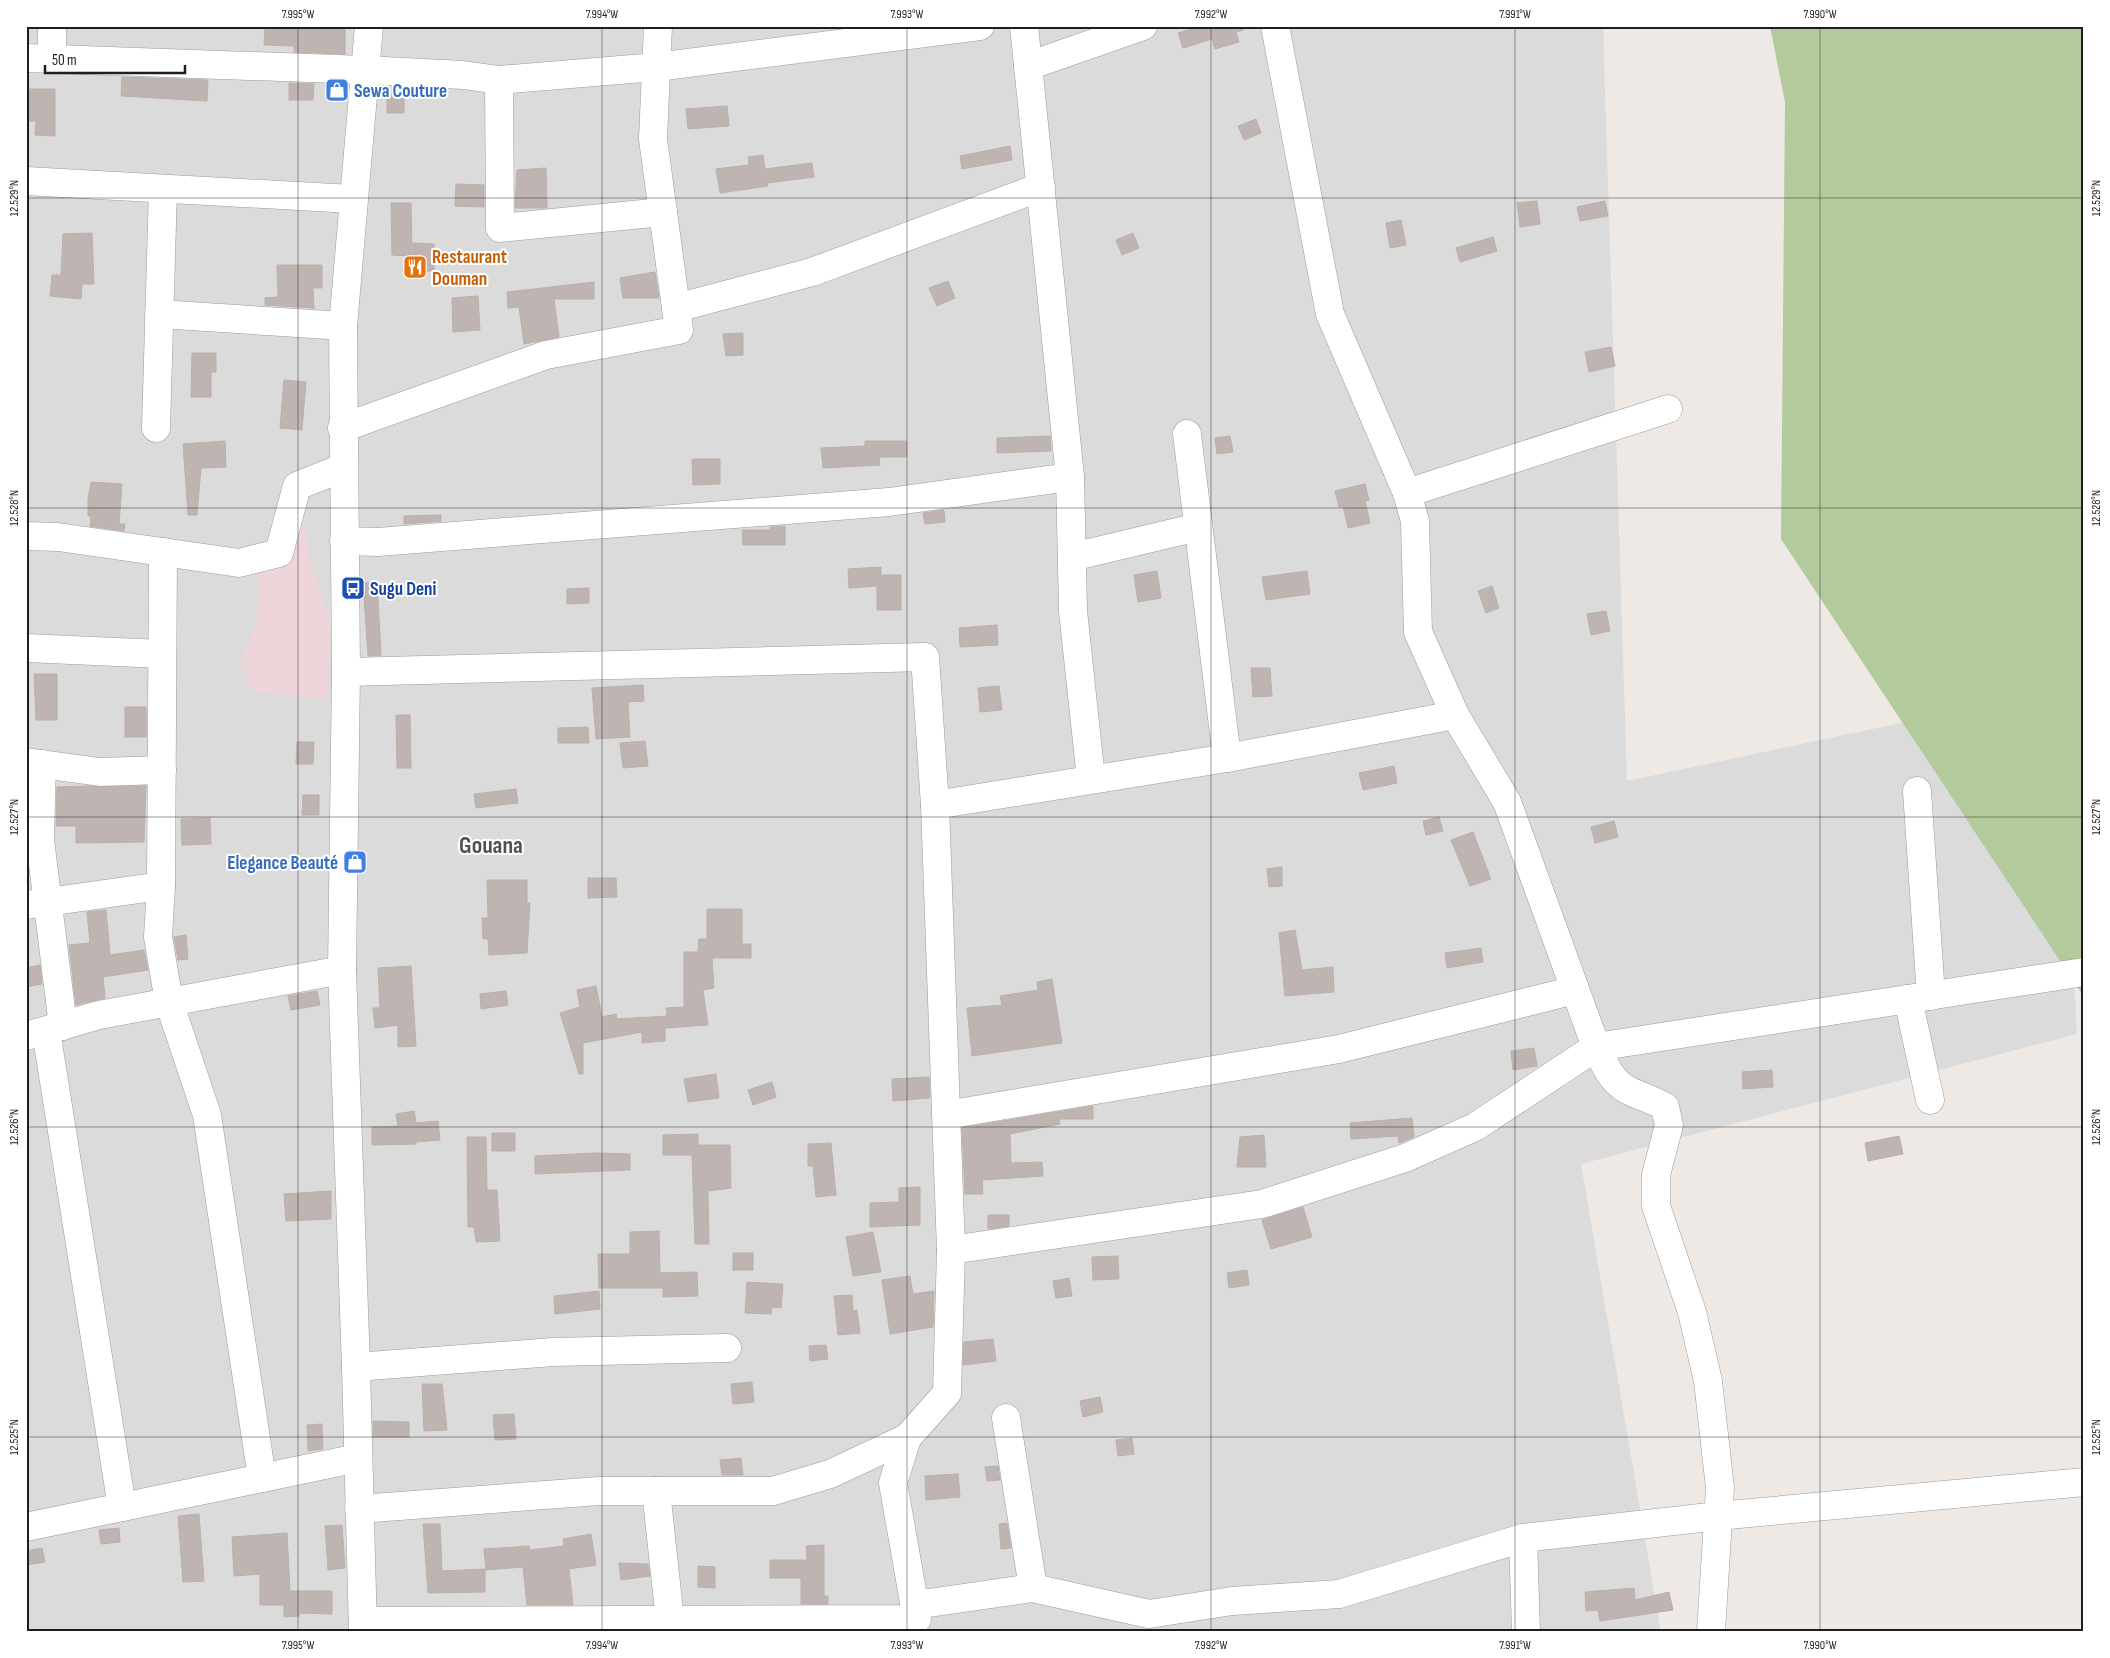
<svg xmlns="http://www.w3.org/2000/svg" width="2110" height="1658" font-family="'Sofia Sans Condensed',sans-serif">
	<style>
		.residential { fill: #dcdbdb }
		.commercial { fill: #eed5d9 }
		.forest { fill: #b3ca9d }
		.building { fill: #beb4b2; stroke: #beaea9 }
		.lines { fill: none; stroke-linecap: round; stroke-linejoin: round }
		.minor-casing { stroke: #9b9b9b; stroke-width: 29 }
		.minor { stroke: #fff; stroke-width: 28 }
		.ticks { fill: none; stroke: #1e1e1e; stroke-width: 1; stroke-opacity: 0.45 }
		.labels { text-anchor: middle; stroke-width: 4; stroke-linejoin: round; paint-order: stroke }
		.shop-label { font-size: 19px; font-weight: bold; fill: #366cbe; stroke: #fff; text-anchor: start }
		.food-label { font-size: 19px; font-weight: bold; fill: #c56008; stroke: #fff; text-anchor: start }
		.transit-label { font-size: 19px; font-weight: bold; fill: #164399; stroke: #fff; text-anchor: start }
		.district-label { font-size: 24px; font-weight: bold; fill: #515151; stroke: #fff }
		.neatline { fill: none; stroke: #1e1e1e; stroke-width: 2 }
		.ticks-label { font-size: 12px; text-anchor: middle; fill: #1e1e1e }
	</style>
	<rect width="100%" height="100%" fill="#eee9e5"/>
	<!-- residential -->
	<path class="residential" d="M 26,26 L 1603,26 L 1627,781 L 2057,690 L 2077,1034 L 1581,1164 L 1661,1632 L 26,1632 Z"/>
	<!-- commercial -->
	<path class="commercial" d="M 300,494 L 309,555 L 330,621 L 327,699 L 251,691 L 245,672 L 239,667 L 258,617 L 257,571 L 286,566 Z"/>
	<!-- forest -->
	<path class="forest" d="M 1770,26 L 2084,26 L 2084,997 L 1781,539 L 1785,102 Z"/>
	<!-- building -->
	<g class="building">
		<path d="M 265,26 L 345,26 L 345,54 L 294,52 L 294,46 L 264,45 Z"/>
		<path d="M 1201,26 L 1243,26 L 1243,30 L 1236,32 L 1239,42 L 1215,49 L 1212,39 L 1183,48 L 1178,33 Z"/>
		<path d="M 122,77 L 208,80 L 207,101 L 121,96 Z"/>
		<path d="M 289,83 L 314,84 L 313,100 L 289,100 Z"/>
		<path d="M 387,87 L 404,88 L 404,113 L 387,113 Z"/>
		<path d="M 26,89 L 55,89 L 55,136 L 35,135 L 36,121 L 26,121 Z"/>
		<path d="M 727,106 L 729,126 L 688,129 L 686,109 Z"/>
		<path d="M 1256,119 L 1261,133 L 1244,140 L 1238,126 Z"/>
		<path d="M 1010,146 L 1012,160 L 962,169 L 960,156 Z"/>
		<path d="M 763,155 L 765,169 L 812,163 L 814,177 L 767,183 L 768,186 L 720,193 L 716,169 L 749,165 L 748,157 Z"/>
		<path d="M 546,168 L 547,208 L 515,208 L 517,170 Z"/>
		<path d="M 456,184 L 484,185 L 484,207 L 455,206 Z"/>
		<path d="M 1537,201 L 1540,224 L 1520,227 L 1517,203 Z"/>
		<path d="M 1605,201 L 1608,216 L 1580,221 L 1577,207 Z"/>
		<path d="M 391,203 L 411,203 L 412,256 L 392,255 Z"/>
		<path d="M 1401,220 L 1406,245 L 1390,248 L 1386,223 Z"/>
		<path d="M 92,233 L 94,284 L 82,284 L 81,299 L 50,296 L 52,275 L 61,275 L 63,234 Z"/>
		<path d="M 1133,233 L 1139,248 L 1122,255 L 1116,240 Z"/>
		<path d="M 1493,237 L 1497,251 L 1460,262 L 1456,248 Z"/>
		<path d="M 413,243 L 434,244 L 434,271 L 413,271 Z"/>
		<path d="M 277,265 L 322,265 L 322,288 L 313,288 L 314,308 L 265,305 L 265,298 L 278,297 Z"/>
		<path d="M 655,272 L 659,298 L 623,298 L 620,278 Z"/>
		<path d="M 948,281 L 955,298 L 937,306 L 929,288 Z"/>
		<path d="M 594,282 L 594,299 L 554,299 L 559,337 L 524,344 L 519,307 L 508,308 L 507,292 Z"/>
		<path d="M 478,296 L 480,330 L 453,332 L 452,298 Z"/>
		<path d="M 743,333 L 743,355 L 726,356 L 723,334 Z"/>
		<path d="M 1611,347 L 1615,366 L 1589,372 L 1585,352 Z"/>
		<path d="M 192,353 L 216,353 L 216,372 L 211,372 L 211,397 L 191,397 Z"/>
		<path d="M 284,380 L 306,382 L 302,430 L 280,428 Z"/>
		<path d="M 1050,436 L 1051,451 L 997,453 L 997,438 Z"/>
		<path d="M 1230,436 L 1233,452 L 1217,454 L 1215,438 Z"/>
		<path d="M 225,441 L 226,467 L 201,468 L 197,515 L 188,515 L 183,444 Z"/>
		<path d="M 865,441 L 907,441 L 907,457 L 879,457 L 880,465 L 823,468 L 821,448 L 865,446 Z"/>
		<path d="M 692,459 L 720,459 L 720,484 L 693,485 Z"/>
		<path d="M 91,482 L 122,484 L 119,524 L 125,524 L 124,531 L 90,526 L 91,516 L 88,516 L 88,499 Z"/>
		<path d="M 1365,484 L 1369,500 L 1365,501 L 1370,523 L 1348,528 L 1343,506 L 1339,507 L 1335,491 Z"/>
		<path d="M 944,510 L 945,522 L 925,524 L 923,513 Z"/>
		<path d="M 441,515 L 441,521 L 404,524 L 404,516 Z"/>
		<path d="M 785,526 L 785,545 L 743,545 L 742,530 L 770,530 L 770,527 Z"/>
		<path d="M 881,567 L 881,575 L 901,575 L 901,610 L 877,610 L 877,586 L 849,588 L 848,569 Z"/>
		<path d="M 1157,571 L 1161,598 L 1138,602 L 1134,575 Z"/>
		<path d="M 1307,571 L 1310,594 L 1266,600 L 1262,577 Z"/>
		<path d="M 377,582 L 381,655 L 368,656 L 363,583 Z"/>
		<path d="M 1492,586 L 1499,608 L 1486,613 L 1478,591 Z"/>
		<path d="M 589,588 L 589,603 L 567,604 L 567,589 Z"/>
		<path d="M 1606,611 L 1610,631 L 1591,635 L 1587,614 Z"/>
		<path d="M 997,625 L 998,645 L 960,647 L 959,628 Z"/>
		<path d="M 1251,668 L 1270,668 L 1272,696 L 1253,697 Z"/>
		<path d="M 34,674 L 57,674 L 57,720 L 36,720 Z"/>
		<path d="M 643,685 L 644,701 L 628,702 L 630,737 L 596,739 L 592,688 Z"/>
		<path d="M 999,686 L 1002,710 L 980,712 L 978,688 Z"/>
		<rect x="125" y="707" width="21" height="30"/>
		<path d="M 396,715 L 410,715 L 411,768 L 397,768 Z"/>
		<path d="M 588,727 L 589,743 L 558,743 L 558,728 Z"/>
		<path d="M 645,741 L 648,766 L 623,768 L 620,743 Z"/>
		<path d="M 297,742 L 314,742 L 313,764 L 296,764 Z"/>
		<path d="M 1394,766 L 1397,783 L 1363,790 L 1359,773 Z"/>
		<path d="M 88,786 L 146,786 L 144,842 L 76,843 L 76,826 L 56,826 L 57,787 Z"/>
		<path d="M 516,789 L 518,803 L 476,808 L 474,794 Z"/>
		<path d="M 303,795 L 319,795 L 319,815 L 302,815 Z"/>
		<path d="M 1439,817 L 1443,831 L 1426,835 L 1423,821 Z"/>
		<path d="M 210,818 L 211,844 L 182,845 L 181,819 Z"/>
		<path d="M 1614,821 L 1618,837 L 1595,843 L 1591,827 Z"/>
		<path d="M 1473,832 L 1491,879 L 1470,886 L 1451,840 Z"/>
		<path d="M 1282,867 L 1282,886 L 1269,887 L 1267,869 Z"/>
		<path d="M 588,878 L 616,878 L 617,897 L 588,898 Z"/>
		<path d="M 487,880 L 527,880 L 527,903 L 530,903 L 527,953 L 489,955 L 488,939 L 483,939 L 482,918 L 488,918 Z"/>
		<path d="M 707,909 L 742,909 L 742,944 L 751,944 L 751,958 L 712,958 L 714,988 L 703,990 L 708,1025 L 665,1028 L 665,1041 L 642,1043 L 642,1032 L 583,1043 L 583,1074 L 579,1074 L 560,1013 L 580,1007 L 577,990 L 596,986 L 602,1017 L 616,1014 L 617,1019 L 667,1016 L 666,1008 L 684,1007 L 684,952 L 698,952 L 699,939 L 707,939 Z"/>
		<path d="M 106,910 L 110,955 L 144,950 L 148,970 L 103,977 L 105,998 L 76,1005 L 69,945 L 90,943 L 87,912 Z"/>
		<path d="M 1295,930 L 1302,970 L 1333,967 L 1334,992 L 1285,996 L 1279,933 Z"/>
		<path d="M 186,935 L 188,959 L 178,960 L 174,937 Z"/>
		<path d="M 1481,948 L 1483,962 L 1447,968 L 1445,953 Z"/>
		<path d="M 40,965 L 42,984 L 26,987 L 26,968 Z"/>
		<path d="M 411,966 L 416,1046 L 398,1047 L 398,1025 L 375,1028 L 373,1008 L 380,1008 L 378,968 Z"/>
		<path d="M 1052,979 L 1062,1043 L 972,1056 L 967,1008 L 1002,1005 L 1000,996 L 1038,990 L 1037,982 Z"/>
		<path d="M 317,991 L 320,1005 L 291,1010 L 288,996 Z"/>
		<path d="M 506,991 L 508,1005 L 481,1009 L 480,994 Z"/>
		<path d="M 1534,1048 L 1537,1066 L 1513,1070 L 1511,1051 Z"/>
		<path d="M 1772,1070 L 1773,1087 L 1743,1089 L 1742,1072 Z"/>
		<path d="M 716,1074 L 719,1098 L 688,1102 L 684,1079 Z"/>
		<path d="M 929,1077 L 930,1098 L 893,1101 L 892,1079 Z"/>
		<path d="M 772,1082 L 776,1097 L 753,1105 L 748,1090 Z"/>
		<path d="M 1093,1106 L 1093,1119 L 1059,1119 L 1060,1124 L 1010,1134 L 1011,1163 L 1042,1162 L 1043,1176 L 982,1180 L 983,1194 L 965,1194 L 962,1128 Z"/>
		<path d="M 414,1111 L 416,1123 L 438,1121 L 440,1140 L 416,1142 L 416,1144 L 372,1145 L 372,1127 L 398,1126 L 396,1114 Z"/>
		<path d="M 1412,1118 L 1414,1137 L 1399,1143 L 1398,1136 L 1351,1139 L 1350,1123 Z"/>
		<rect x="492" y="1133" width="23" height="18"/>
		<path d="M 698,1134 L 698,1145 L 730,1145 L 731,1188 L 708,1191 L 709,1244 L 695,1244 L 692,1155 L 663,1155 L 663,1135 Z"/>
		<path d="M 1264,1135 L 1266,1167 L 1237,1167 L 1240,1137 Z"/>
		<path d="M 1899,1136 L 1903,1154 L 1868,1161 L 1865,1143 Z"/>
		<path d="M 467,1137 L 486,1137 L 487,1190 L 497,1190 L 500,1241 L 476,1242 L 474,1227 L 468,1227 Z"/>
		<path d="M 831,1143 L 836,1195 L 816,1197 L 813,1166 L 808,1166 L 808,1144 Z"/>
		<path d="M 596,1153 L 630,1154 L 630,1170 L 535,1174 L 535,1156 Z"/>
		<path d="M 920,1187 L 920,1225 L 870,1227 L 870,1203 L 899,1202 L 899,1188 Z"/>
		<path d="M 331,1191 L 331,1219 L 286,1221 L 284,1194 Z"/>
		<path d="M 1303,1207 L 1312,1237 L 1271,1249 L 1262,1220 Z"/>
		<path d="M 988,1215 L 1009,1215 L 1009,1226 L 988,1229 Z"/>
		<path d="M 659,1231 L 660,1273 L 697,1272 L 698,1296 L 663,1297 L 663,1288 L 599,1288 L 598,1254 L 630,1254 L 630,1232 Z"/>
		<path d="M 873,1232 L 881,1272 L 853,1276 L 846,1237 Z"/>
		<rect x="733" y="1253" width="20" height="17"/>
		<path d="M 1118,1256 L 1119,1279 L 1093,1280 L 1092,1257 Z"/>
		<path d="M 1247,1270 L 1249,1285 L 1229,1288 L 1227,1273 Z"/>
		<path d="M 910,1276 L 913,1294 L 934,1291 L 933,1327 L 890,1334 L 882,1280 Z"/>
		<path d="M 1069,1278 L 1072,1296 L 1056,1298 L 1053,1281 Z"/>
		<path d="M 747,1282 L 783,1284 L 781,1308 L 772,1307 L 771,1314 L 745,1313 Z"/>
		<path d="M 599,1291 L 600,1309 L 555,1314 L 554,1296 Z"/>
		<path d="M 852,1295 L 853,1311 L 857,1310 L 860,1333 L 838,1335 L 834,1296 Z"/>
		<path d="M 993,1339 L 996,1361 L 963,1365 L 964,1342 Z"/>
		<path d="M 826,1345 L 828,1359 L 810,1361 L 809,1346 Z"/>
		<path d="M 752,1382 L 754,1402 L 733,1404 L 731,1384 Z"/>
		<path d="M 422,1384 L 442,1384 L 447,1430 L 424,1431 Z"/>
		<path d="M 1100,1397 L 1103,1412 L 1083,1417 L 1080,1401 Z"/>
		<path d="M 514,1414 L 516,1439 L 495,1440 L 493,1415 Z"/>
		<path d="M 373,1421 L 409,1422 L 409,1437 L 373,1437 Z"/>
		<path d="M 322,1424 L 323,1449 L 308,1451 L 307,1425 Z"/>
		<path d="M 1132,1438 L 1134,1454 L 1118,1456 L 1116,1440 Z"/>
		<path d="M 741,1458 L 743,1475 L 722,1475 L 720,1460 Z"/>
		<path d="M 998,1466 L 1000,1480 L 987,1481 L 985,1467 Z"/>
		<path d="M 958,1474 L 960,1497 L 926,1500 L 925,1476 Z"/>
		<path d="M 199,1514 L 204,1581 L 183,1582 L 178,1516 Z"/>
		<path d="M 1007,1523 L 1011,1548 L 1001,1549 L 999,1524 Z"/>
		<path d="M 423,1524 L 440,1524 L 442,1571 L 485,1569 L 485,1592 L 428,1593 Z"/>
		<path d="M 342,1525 L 345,1568 L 328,1570 L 325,1526 Z"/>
		<path d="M 119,1528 L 120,1542 L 101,1544 L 99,1530 Z"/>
		<path d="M 287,1533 L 290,1591 L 332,1591 L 332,1614 L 299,1613 L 299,1616 L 284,1617 L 284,1605 L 260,1605 L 260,1574 L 234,1576 L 232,1537 Z"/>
		<path d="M 591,1534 L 596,1565 L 569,1569 L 573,1605 L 527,1605 L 523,1567 L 486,1570 L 484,1549 L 529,1546 L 530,1550 L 564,1546 L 563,1539 Z"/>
		<path d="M 824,1545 L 824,1596 L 828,1596 L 828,1604 L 801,1604 L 801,1578 L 770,1578 L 770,1560 L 807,1560 L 806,1546 Z"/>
		<path d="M 42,1548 L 45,1562 L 26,1565 L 26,1551 Z"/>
		<path d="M 619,1563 L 648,1564 L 650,1576 L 621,1580 Z"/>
		<path d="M 698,1566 L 715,1567 L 715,1588 L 698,1587 Z"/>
		<path d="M 1634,1588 L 1635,1600 L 1669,1592 L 1673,1610 L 1600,1621 L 1598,1610 L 1586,1611 L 1585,1592 Z"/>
	</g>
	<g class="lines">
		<!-- minor casing -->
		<g class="minor-casing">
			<g id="minor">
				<path d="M 1024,26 L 1070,477 L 1073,611 L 1091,779"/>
				<path d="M 1275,26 L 1330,314 L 1407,493 L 1415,521 L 1418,632 L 1455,715 L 1507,802 L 1596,1047 C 1604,1062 1610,1080 1626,1089 C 1638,1096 1653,1099 1665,1107 L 1669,1125 L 1656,1175 L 1656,1206 L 1692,1312 L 1708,1381 L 1720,1488 L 1711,1632"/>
				<path d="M 26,58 L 365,70 L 463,75 L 499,80 L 656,67 L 980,26"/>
				<path d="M 52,59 L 52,26"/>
				<path d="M 1028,66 L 1143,26"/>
				<path d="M 499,80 L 500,228 L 663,212"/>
				<path d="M 26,181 L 352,199"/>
				<path d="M 676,308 L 812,272 L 1041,187"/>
				<path d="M 159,314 L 343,326"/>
				<path d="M 156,428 L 163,189"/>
				<path d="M 342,428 L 546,355 L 679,330 L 653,139 L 658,26"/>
				<path d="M 1187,434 L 1227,758"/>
				<path d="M 1407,493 L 1668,409"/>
				<path d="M 26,536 L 58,537 L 239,563 L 279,553 L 297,486 L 342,468"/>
				<path d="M 344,541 L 378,542 L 889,502 L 1070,477"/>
				<path d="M 163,552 L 161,886 L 158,937 L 169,1002 L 207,1115 L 262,1478"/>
				<path d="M 1072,557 L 1198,527"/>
				<path d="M 26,648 L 162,654"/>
				<path d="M 346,672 L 925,657 L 935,805 L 951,1250 L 1262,1204 L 1405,1158 L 1475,1127 L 1596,1047 L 2084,972"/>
				<path d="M 26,762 L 100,772 L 162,770"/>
				<path d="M 42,764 L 40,840 L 63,1026"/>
				<path d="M 1917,791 L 1931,996"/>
				<path d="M 935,805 L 1227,758 L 1455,715"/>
				<path d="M 26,905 L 161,886"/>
				<path d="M 1908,999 L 1930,1100"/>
				<path d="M 46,1031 L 122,1507"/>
				<path d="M 26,1036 L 99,1015 L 342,970"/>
				<path d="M 946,1115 L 1339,1049 L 1575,990"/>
				<path d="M 356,1367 L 553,1352 L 727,1348"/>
				<path d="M 1006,1418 L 1033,1588"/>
				<path d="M 656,1491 L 670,1620"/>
				<path d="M 359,1509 L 599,1491 L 773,1491 L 830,1474 L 907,1438"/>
				<path d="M 26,1527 L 358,1458"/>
				<path d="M 1523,1538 L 1526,1632"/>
				<path d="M 915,1605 L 1033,1588 L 1149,1614 L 1232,1601 L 1339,1594 L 1523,1538 L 1718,1516 L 2084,1482"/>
				<path d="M 363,1621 L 917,1619 L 893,1483 L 907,1438 L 947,1393 L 951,1250"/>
				<path d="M 363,1632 L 356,1367 L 342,970 L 346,672 L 343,326 L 369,26"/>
			</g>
		</g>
		<!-- minor -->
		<use href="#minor" class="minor"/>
	</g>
	<!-- ticks -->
	<path class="ticks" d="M 298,26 L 298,1632M 602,26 L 602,1632M 907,26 L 907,1632M 1211,26 L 1211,1632M 1515,26 L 1515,1632M 1820,26 L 1820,1632M 26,198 L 2084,198M 26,508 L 2084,508M 26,817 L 2084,817M 26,1127 L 2084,1127M 26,1437 L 2084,1437"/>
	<!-- icons -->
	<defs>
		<g id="shop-square" transform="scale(1.25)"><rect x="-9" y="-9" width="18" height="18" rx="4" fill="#3f7fe0" stroke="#fff"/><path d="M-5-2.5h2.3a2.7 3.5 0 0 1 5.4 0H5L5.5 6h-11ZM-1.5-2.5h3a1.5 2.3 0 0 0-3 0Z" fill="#fff"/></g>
		<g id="restaurant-square" transform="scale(1.25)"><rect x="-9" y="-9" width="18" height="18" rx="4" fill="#e8710a" stroke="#fff"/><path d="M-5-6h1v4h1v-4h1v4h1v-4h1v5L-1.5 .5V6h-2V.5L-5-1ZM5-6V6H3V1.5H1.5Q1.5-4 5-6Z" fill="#fff"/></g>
		<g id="bus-square" transform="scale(1.25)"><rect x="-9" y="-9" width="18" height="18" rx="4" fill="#1a4fb4" stroke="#fff"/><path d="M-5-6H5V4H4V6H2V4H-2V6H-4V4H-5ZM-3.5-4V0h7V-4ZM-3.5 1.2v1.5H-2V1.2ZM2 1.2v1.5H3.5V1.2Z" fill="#fff"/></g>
	</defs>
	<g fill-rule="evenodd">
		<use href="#shop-square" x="337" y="90"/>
		<use href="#restaurant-square" x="415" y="267"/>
		<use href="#bus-square" x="353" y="588"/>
		<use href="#shop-square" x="355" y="862"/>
	</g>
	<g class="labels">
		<!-- shop labels -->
		<g class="shop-label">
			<text x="354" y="97">Sewa Couture</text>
			<text x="338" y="869" text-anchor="end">Elegance Beauté</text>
		</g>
		<!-- food labels -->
		<g class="food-label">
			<text x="432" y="263">Restaurant<tspan x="432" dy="22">Douman</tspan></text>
		</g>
		<!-- transit labels -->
		<g class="transit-label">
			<text x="370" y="595">Sugu Deni</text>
		</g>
		<!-- district labels -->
		<g class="district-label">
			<text x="491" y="853">Gouana</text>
		</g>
	</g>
	<!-- border -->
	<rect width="2110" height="1658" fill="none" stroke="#ffffff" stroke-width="55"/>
	<!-- scale -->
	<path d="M45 65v8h140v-8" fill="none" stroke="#1e1e1e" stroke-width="2.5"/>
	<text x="52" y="65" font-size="15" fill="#1e1e1e" stroke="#ffffff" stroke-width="4" paint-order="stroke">50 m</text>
	<rect x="28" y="28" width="2054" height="1602" class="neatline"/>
	<g class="ticks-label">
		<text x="298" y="18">7.995°W</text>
		<text x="602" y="18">7.994°W</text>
		<text x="907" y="18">7.993°W</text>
		<text x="1211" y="18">7.992°W</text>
		<text x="1515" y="18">7.991°W</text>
		<text x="1820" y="18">7.990°W</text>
		<text transform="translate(14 198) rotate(-90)" y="4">12.529°N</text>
		<text transform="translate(2096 198) rotate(-90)" y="4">12.529°N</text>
		<text transform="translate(14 508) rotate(-90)" y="4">12.528°N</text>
		<text transform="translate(2096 508) rotate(-90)" y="4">12.528°N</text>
		<text transform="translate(14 817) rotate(-90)" y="4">12.527°N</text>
		<text transform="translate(2096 817) rotate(-90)" y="4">12.527°N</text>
		<text transform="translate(14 1127) rotate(-90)" y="4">12.526°N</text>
		<text transform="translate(2096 1127) rotate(-90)" y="4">12.526°N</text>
		<text transform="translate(14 1437) rotate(-90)" y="4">12.525°N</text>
		<text transform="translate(2096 1437) rotate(-90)" y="4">12.525°N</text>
		<text x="298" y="1649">7.995°W</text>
		<text x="602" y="1649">7.994°W</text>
		<text x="907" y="1649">7.993°W</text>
		<text x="1211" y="1649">7.992°W</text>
		<text x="1515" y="1649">7.991°W</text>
		<text x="1820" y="1649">7.990°W</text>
	</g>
</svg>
